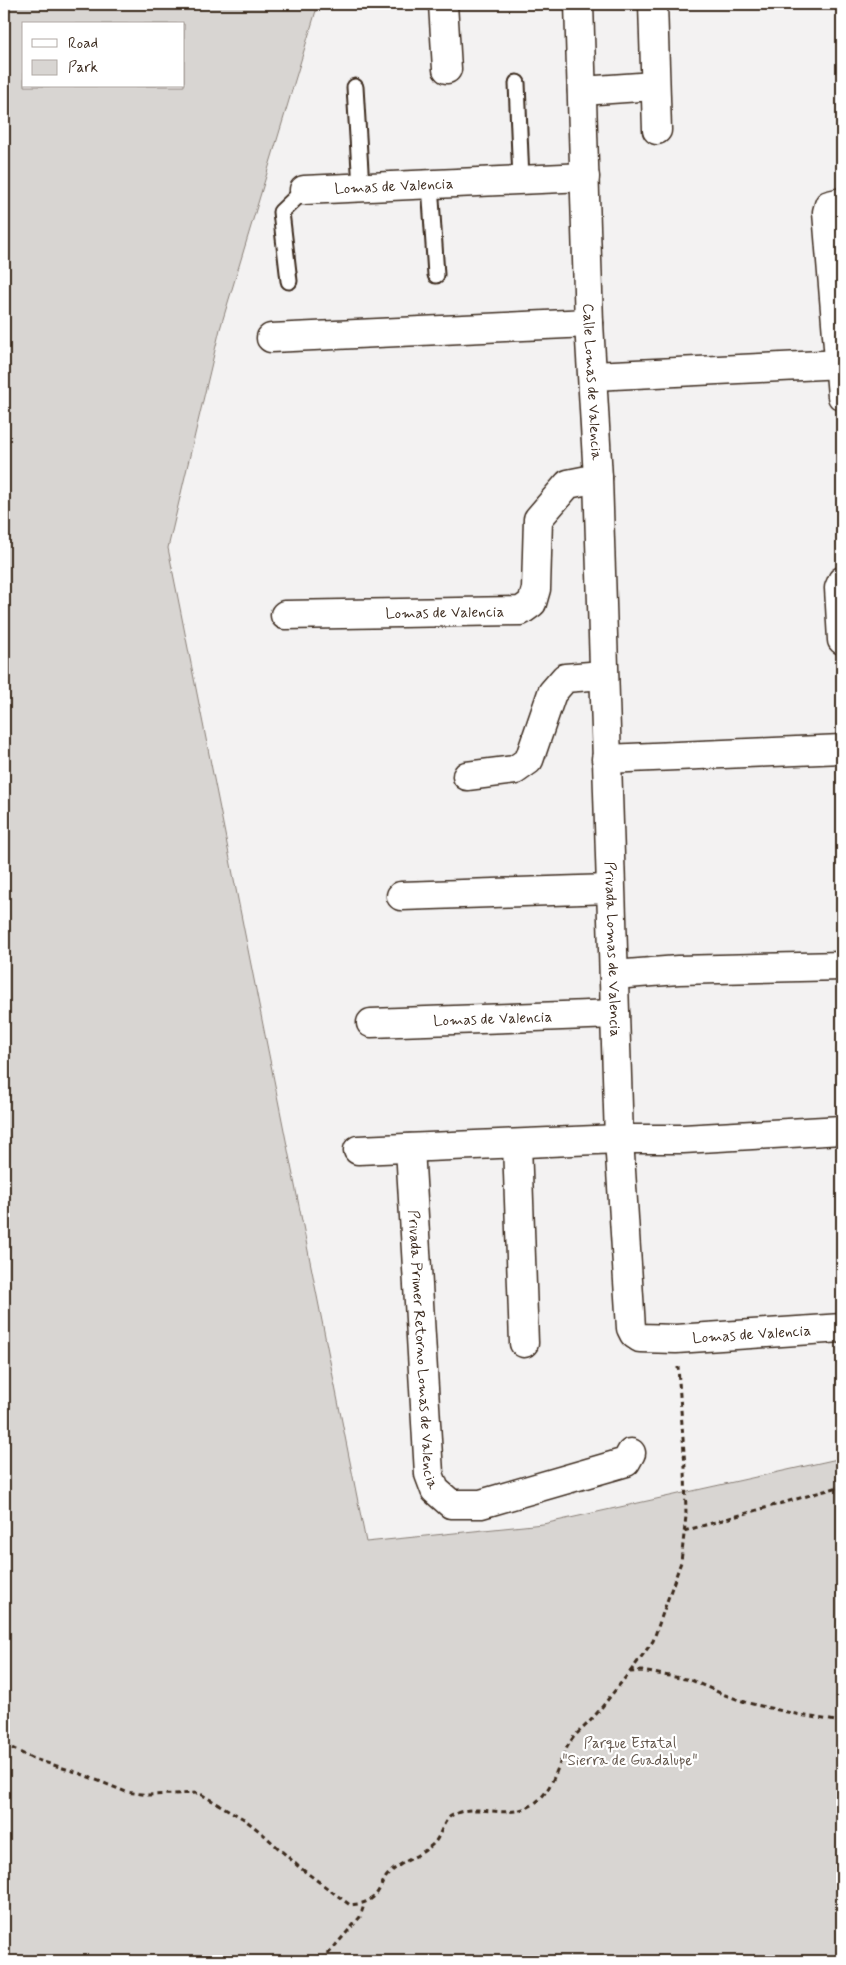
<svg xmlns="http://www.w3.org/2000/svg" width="846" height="1965" font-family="Mynerve,sans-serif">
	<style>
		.green { fill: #d8d5d2; stroke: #8a8078; fill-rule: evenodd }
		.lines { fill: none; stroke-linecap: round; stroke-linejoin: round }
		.lane-casing { stroke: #3b2a1e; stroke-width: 19 }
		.street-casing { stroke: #3b2a1e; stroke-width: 31 }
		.path { stroke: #3b2a1e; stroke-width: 3; stroke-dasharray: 5 4; stroke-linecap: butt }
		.lane { stroke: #fff; stroke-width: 15 }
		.street { stroke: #fff; stroke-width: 28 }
		.labels { text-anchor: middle; stroke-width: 4.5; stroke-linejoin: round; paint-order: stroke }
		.street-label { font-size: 15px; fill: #3b2a1e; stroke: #fff }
		.park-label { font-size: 15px; fill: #62554b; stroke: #fff }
	</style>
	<rect width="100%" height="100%" fill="#f3f2f2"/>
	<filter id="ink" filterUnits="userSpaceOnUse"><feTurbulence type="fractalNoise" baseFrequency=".02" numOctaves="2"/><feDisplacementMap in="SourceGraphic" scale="10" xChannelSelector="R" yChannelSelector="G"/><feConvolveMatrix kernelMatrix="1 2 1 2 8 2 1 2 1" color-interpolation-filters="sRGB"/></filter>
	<g filter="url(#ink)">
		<!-- green -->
		<path class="green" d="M 4,4 L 318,4 L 220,329 L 168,548 L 366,1542 L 543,1524 L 842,1458 L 842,1961 L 4,1961 ZM 24,24 L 184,24 L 184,86 L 24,86 Z"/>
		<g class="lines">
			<!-- lane casing -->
			<g class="lane-casing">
				<g id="lane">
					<path d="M 517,83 L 521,180"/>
					<path d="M 355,87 L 361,187"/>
					<path d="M 430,184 L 436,275"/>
					<path d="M 289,281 L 281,212 L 304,190"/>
				</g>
			</g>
			<!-- street casing -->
			<g class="street-casing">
				<g id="street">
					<path d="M 443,4 L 447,69"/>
					<path id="s1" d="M 579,4 L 589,323 L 598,478 L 619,1139 L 631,1328 L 634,1334 L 640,1338 L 676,1339 L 842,1328"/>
					<path d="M 653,4 L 657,130"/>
					<path d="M 582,91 L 654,86"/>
					<path id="s2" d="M 304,190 L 585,177"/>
					<path d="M 842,202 L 829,205 L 827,212 L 842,396"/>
					<path d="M 271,338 L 589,323"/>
					<path d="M 593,376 L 842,364"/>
					<path d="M 842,581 L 839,588 L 842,640"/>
					<path id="s3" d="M 285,615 L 521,611 L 532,603 L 536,589 L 538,519 L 568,484 L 598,478"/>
					<path d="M 606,759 L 842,749"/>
					<path d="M 467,776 L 515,770 L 529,760 L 552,693 L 565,678 L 603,675"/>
					<path d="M 401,896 L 610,889"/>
					<path d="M 614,975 L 678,970 L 842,966"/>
					<path id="s4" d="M 371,1023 L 615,1014"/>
					<path d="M 517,1144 L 524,1343"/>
					<path id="s5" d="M 410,1148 L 429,1474 L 435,1490 L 451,1504 L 481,1504 L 626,1462 L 631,1453"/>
					<path d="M 358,1150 L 619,1139 L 683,1139 L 842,1130"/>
				</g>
			</g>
			<!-- path -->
			<g class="path">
				<path d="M 684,1531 L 842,1486"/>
				<path d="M 630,1672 L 653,1641 L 681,1562 L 686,1516 L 685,1467 L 678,1367"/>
				<path d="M 4,1744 L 31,1758 L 79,1773 L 126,1792 L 149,1795 L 199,1793 L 244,1819 L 263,1834 L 299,1867 L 350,1905 C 357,1904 364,1904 371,1899 C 379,1894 381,1884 386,1877 C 399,1861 421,1857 435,1842 C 441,1835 443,1821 451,1816 C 476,1800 507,1823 535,1803 C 556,1788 558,1757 573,1738 C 579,1731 586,1726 592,1719 C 605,1704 617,1687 630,1672 L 642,1671 L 691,1680 L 725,1695 L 748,1703 L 800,1715 L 842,1722"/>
				<path d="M 322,1961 L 360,1917 L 364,1905"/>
			</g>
			<!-- lane -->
			<use href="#lane" class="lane"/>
			<!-- street -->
			<use href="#street" class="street"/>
		</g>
	</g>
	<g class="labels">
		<!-- street labels -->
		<g class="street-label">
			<text dy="5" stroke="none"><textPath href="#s2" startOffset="90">Lomas de Valencia</textPath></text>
			<text dy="5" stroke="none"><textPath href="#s1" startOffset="378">Calle Lomas de Valencia</textPath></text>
			<text dy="5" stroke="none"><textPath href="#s3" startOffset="160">Lomas de Valencia</textPath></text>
			<text dy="5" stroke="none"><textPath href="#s1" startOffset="946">Privada Lomas de Valencia</textPath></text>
			<text dy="5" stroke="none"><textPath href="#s4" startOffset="122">Lomas de Valencia</textPath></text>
			<text dy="5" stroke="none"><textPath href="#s1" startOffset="1451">Lomas de Valencia</textPath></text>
			<text dy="5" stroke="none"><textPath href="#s5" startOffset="202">Privada Primer Retorno Lomas de Valencia</textPath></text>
		</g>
		<!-- park labels -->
		<g class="park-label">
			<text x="630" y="1748">Parque Estatal<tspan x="630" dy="17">"Sierra de Guadalupe"</tspan></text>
		</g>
	</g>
	<!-- margin -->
	<rect width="846" height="1965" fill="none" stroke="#fff" stroke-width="20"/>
	<rect x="10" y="10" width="826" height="1945" fill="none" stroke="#3b2a1e" stroke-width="2" filter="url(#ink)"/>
	<!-- legend -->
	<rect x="22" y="22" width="162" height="65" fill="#ffffff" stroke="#b1aaa5"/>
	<rect x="32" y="39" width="25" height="8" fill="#ffffff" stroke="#b1aaa5"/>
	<text x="68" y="48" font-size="15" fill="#3b2a1e">Road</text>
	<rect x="32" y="60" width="25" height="15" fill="#d8d5d2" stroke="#b1aaa5"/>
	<text x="68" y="72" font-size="15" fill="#3b2a1e">Park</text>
</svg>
